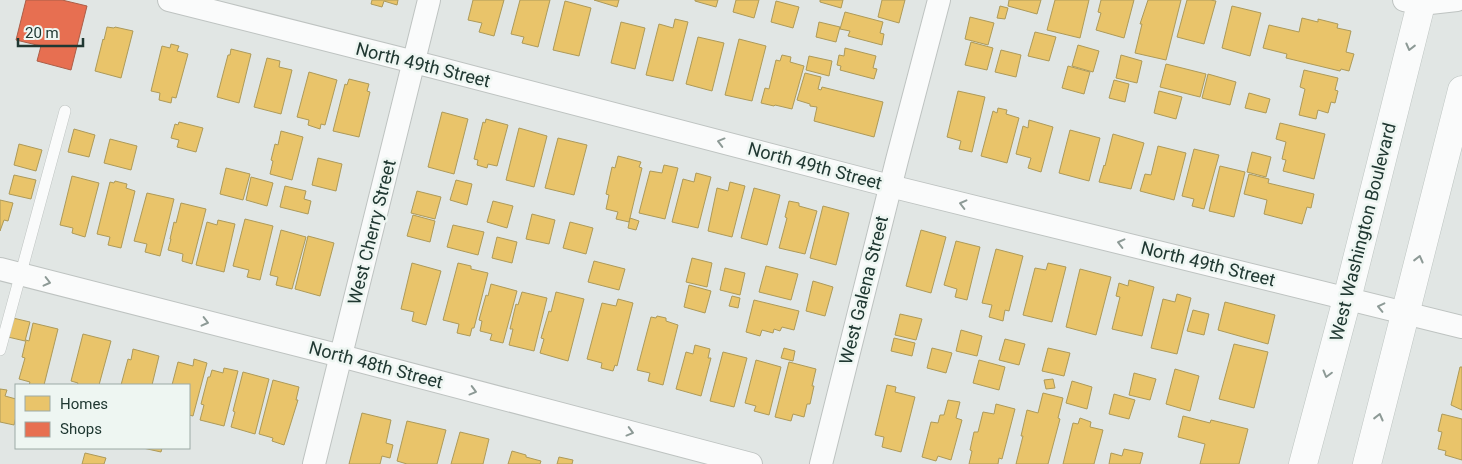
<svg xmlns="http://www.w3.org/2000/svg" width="1462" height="464" font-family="Roboto,sans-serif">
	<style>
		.homes { fill: #e9c46a; stroke: #ad9a59 }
		.shops { fill: #e76f51; stroke: #ab5e48 }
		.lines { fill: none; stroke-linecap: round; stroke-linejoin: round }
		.lane-casing { stroke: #bec3c1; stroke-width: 12 }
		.street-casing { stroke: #bec3c1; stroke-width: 24 }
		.secondary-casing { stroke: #bdc4c1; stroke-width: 29 }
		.lane { stroke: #fafbfb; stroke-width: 11 }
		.street { stroke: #fafbfb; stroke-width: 22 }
		.secondary { stroke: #fafbfb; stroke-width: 28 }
		.oneway { stroke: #8d9a96 }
		.labels { text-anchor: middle; stroke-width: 5; stroke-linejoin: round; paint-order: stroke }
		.street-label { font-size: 18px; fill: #203832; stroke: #eef6f2 }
	</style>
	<rect width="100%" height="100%" fill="#e1e6e4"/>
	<!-- homes -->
	<g class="homes">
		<path d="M 372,0 L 398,0 L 397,5 L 384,1 L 382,7 L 371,4 Z"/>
		<path d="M 473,0 L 504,0 L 494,36 L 479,32 L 482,23 L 468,20 Z"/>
		<path d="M 520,0 L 550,0 L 538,47 L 522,43 L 524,37 L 511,34 Z"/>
		<path d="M 594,0 L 619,0 L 617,7 Z"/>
		<path d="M 695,0 L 718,0 L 716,7 L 695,1 Z"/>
		<path d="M 736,0 L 759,0 L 754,18 L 733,12 Z"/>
		<path d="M 820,0 L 843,0 L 841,8 L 820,2 Z"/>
		<path d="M 882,0 L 905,0 L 899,23 L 878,17 Z"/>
		<path d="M 1009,0 L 1041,0 L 1037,14 L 1008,6 Z"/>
		<path d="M 1055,0 L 1089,0 L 1080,38 L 1047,30 Z"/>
		<path d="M 1101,0 L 1134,0 L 1124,38 L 1096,30 L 1101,13 L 1098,12 Z"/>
		<path d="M 1148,0 L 1181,0 L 1166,60 L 1135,53 L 1142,24 L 1140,24 Z"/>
		<path d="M 1187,0 L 1210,0 L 1216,1 L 1204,44 L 1177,37 Z"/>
		<path d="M 565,1 L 591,8 L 579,56 L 553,50 Z"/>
		<path d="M 776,1 L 799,7 L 793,28 L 771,22 Z"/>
		<path d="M 1000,6 L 1008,8 L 1005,19 L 997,18 Z"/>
		<path d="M 1232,6 L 1261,13 L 1250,56 L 1222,48 Z"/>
		<path d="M 845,12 L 883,22 L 880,33 L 884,34 L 882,45 L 848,36 L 850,31 L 840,29 Z"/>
		<path d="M 970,17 L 994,23 L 988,45 L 965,39 Z"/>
		<path d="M 1302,18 L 1318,22 L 1318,19 L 1338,24 L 1337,28 L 1351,31 L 1346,52 L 1354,54 L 1349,71 L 1341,69 L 1340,71 L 1286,58 L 1287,54 L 1263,48 L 1269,25 L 1299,32 Z"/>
		<path d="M 675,19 L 688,22 L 673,81 L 646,75 L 659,24 L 673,28 Z"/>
		<path d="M 621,22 L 645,28 L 635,69 L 611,63 Z"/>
		<path d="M 819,22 L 840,27 L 836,42 L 816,37 Z"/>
		<path d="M 107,27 L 114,28 L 115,27 L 133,31 L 121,78 L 95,71 L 103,39 L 104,40 Z"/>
		<path d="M 1035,32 L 1056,37 L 1049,61 L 1028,56 Z"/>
		<path d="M 698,37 L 724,43 L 712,91 L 686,84 Z"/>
		<path d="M 739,39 L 766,46 L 752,101 L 725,95 Z"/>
		<path d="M 971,42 L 993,48 L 987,70 L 965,65 Z"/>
		<path d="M 171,44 L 179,46 L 177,51 L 188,54 L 176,98 L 172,97 L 171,103 L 159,100 L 160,93 L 151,91 L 162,46 L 170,48 Z"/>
		<path d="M 1078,45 L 1099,51 L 1093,72 L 1072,66 Z"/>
		<path d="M 845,48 L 876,56 L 873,68 L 877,69 L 874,79 L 840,70 L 841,66 L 837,65 L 839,55 L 844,56 Z"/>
		<path d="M 231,49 L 251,54 L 239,103 L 217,97 L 228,55 L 230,55 Z"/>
		<path d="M 1001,50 L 1021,55 L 1016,77 L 995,72 Z"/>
		<path d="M 782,55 L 791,57 L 790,62 L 804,66 L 792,109 L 775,105 L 774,106 L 761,103 L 765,88 L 769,89 L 776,60 L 780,61 Z"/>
		<path d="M 1121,55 L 1142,61 L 1137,83 L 1116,78 Z"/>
		<path d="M 809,56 L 832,61 L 829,76 L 806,70 Z"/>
		<path d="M 267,58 L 280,61 L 279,67 L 292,70 L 281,114 L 254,107 Z"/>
		<path d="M 1166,64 L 1206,74 L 1200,97 L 1160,87 Z"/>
		<path d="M 1068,66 L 1090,72 L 1084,94 L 1062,88 Z"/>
		<path d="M 1304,70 L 1338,78 L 1335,90 L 1338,91 L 1335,103 L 1331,102 L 1328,113 L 1318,110 L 1316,119 L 1299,115 L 1305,89 L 1300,87 Z"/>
		<path d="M 309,72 L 337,80 L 325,125 L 321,124 L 320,129 L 308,125 L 309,120 L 297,117 Z"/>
		<path d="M 805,73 L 821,77 L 818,89 L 821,90 L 822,87 L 883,102 L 874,137 L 814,121 L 817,107 L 810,106 L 810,104 L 797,100 Z"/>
		<path d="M 1208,74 L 1236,82 L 1230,105 L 1202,98 Z"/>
		<path d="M 349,79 L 369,84 L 367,91 L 370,92 L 359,137 L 333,131 L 345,84 L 347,85 Z"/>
		<path d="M 1114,80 L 1129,84 L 1125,102 L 1109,98 Z"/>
		<path d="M 958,91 L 985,97 L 972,152 L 959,149 L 961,141 L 947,137 Z"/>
		<path d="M 1159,91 L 1182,97 L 1176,119 L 1154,113 Z"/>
		<path d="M 1249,93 L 1270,99 L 1266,113 L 1245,108 Z"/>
		<path d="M 998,108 L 1007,110 L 1006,114 L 1019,118 L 1007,163 L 981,156 L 993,111 L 997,113 Z"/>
		<path d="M 442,112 L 468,119 L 454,174 L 428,167 Z"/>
		<path d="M 486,119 L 508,125 L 497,166 L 488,164 L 487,168 L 477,165 L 478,160 L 474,159 L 483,122 L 485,123 Z"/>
		<path d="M 1029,120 L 1053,127 L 1041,172 L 1028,168 L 1031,158 L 1016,154 L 1023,126 L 1028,128 Z"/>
		<path d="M 179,122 L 203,128 L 196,152 L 177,147 L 179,140 L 171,138 L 175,124 L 178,125 Z"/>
		<path d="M 1280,123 L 1325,134 L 1314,179 L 1283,171 L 1286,160 L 1282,159 L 1286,142 L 1276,139 Z"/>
		<path d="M 519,128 L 547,136 L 534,187 L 506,180 Z"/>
		<path d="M 74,129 L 95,135 L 89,157 L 68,152 Z"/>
		<path d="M 1070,130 L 1100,138 L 1089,181 L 1059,173 Z"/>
		<path d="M 281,131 L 303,137 L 292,180 L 270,174 L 273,161 L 271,160 L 275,144 L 278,145 Z"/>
		<path d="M 1113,134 L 1144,143 L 1131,189 L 1099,182 L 1104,165 L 1105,166 Z"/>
		<path d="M 558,138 L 587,145 L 574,195 L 545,188 Z"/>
		<path d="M 110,139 L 137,146 L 131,170 L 104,163 Z"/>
		<path d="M 19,144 L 42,150 L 36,171 L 14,165 Z"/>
		<path d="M 1158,146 L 1186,153 L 1174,200 L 1140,191 L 1145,174 L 1151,175 Z"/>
		<path d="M 1194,149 L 1219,155 L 1204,209 L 1192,206 L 1194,199 L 1182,196 Z"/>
		<path d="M 1252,152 L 1271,157 L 1266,177 L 1247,172 Z"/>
		<path d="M 618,156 L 641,162 L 639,167 L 642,168 L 629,222 L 616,219 L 618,212 L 606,209 L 609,195 L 606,194 L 612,167 L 615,168 Z"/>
		<path d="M 318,158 L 342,164 L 336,191 L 312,185 Z"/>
		<path d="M 664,165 L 678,168 L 665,219 L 639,213 L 650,171 L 662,173 Z"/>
		<path d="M 1220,166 L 1245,172 L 1234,217 L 1209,211 Z"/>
		<path d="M 226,168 L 250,174 L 243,200 L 220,194 Z"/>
		<path d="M 696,173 L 711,177 L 698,228 L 672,222 L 683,179 L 694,182 Z"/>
		<path d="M 1249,174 L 1269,179 L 1268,183 L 1314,194 L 1311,208 L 1307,207 L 1302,224 L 1264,214 L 1267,200 L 1244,194 Z"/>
		<path d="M 14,175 L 36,180 L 31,199 L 9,194 Z"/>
		<path d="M 72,176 L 99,183 L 85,237 L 72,233 L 73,228 L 60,225 Z"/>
		<path d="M 251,177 L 273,183 L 267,206 L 246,200 Z"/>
		<path d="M 456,180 L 472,184 L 467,205 L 450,200 Z"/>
		<path d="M 115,181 L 127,184 L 126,188 L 135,191 L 121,248 L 108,245 L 110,237 L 97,234 L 110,182 L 114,183 Z"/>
		<path d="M 730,182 L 745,186 L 732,237 L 708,231 L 717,188 L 728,191 Z"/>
		<path d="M 285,186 L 306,191 L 304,199 L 311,201 L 308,214 L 280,207 Z"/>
		<path d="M 754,188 L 780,195 L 767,245 L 741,238 Z"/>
		<path d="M 417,191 L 441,197 L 435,219 L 411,213 Z"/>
		<path d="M 147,193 L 174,199 L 160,256 L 145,252 L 147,244 L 134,241 Z"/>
		<path d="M 0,200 L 13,203 L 8,221 L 4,220 L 0,231 Z"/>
		<path d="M 493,201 L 513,206 L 507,228 L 487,222 Z"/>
		<path d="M 789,201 L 799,203 L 799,206 L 817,211 L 805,254 L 779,248 L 787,218 L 785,217 Z"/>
		<path d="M 181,203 L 206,209 L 192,264 L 182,261 L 183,254 L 168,250 L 171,239 L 170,239 L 174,222 L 176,223 Z"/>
		<path d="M 823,206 L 849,213 L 836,265 L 810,258 Z"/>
		<path d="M 532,214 L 555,220 L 549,244 L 526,239 Z"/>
		<path d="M 413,215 L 435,221 L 430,242 L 407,236 Z"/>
		<path d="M 630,218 L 639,221 L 636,230 L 628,228 Z"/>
		<path d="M 245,219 L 273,226 L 260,280 L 247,277 L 249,270 L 233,266 Z"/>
		<path d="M 218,220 L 235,224 L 224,272 L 196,265 L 207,222 L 217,225 Z"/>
		<path d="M 570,222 L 593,228 L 586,254 L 563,248 Z"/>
		<path d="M 453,225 L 484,232 L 478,255 L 447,247 Z"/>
		<path d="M 281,230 L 306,237 L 292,289 L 276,285 L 278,277 L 270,275 Z"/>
		<path d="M 921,230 L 946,237 L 931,293 L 906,286 Z"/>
		<path d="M 308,236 L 334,243 L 320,296 L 295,289 Z"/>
		<path d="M 497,237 L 517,242 L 512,263 L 492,258 Z"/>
		<path d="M 956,241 L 980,247 L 967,300 L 955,297 L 957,289 L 944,285 Z"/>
		<path d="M 996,249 L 1023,256 L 1009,311 L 1005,310 L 1003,321 L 989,317 L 992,305 L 982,303 Z"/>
		<path d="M 692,258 L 712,263 L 707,287 L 686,282 Z"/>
		<path d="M 594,261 L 625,269 L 619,290 L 588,282 Z"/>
		<path d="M 412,263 L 441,271 L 426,325 L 412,321 L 414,312 L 401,309 Z"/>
		<path d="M 458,263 L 471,266 L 471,269 L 488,273 L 474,328 L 472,328 L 470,336 L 457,333 L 459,324 L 443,320 Z"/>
		<path d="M 1048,263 L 1066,267 L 1052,322 L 1023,315 L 1035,268 L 1046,270 Z"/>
		<path d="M 766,266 L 798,274 L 791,300 L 759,292 Z"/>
		<path d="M 725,268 L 745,273 L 740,295 L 720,290 Z"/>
		<path d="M 1080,269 L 1111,277 L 1096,335 L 1066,327 Z"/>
		<path d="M 1129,280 L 1154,287 L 1142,336 L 1112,329 L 1120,297 L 1116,296 L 1119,283 L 1128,286 Z"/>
		<path d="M 813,281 L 833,287 L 825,316 L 806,311 Z"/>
		<path d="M 491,284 L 517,291 L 503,343 L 490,340 L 492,334 L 480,331 L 482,321 L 479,320 L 486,295 L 488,296 Z"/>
		<path d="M 689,285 L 711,291 L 705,313 L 684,307 Z"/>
		<path d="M 522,292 L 547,298 L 534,351 L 509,345 L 513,329 L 510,329 L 516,304 L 518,305 Z"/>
		<path d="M 556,292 L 584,299 L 568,361 L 540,353 L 544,339 L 541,338 L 549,311 L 551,312 Z"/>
		<path d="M 1177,294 L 1191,298 L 1177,354 L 1151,348 L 1163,299 L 1175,302 Z"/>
		<path d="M 732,296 L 740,298 L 738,308 L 729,306 Z"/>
		<path d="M 618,299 L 633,303 L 617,366 L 615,365 L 613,371 L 601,368 L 602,363 L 587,359 L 602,303 L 616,306 Z"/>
		<path d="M 754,300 L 799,311 L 794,330 L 782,327 L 780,331 L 774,329 L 773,333 L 762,330 L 760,336 L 746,332 Z"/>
		<path d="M 1225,302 L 1275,315 L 1268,344 L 1218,330 Z"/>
		<path d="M 1193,310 L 1209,314 L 1204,335 L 1187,331 Z"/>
		<path d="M 900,314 L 922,319 L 916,340 L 895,335 Z"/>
		<path d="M 657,316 L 666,318 L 666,321 L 678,325 L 663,385 L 648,381 L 650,373 L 637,370 L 651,317 L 656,318 Z"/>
		<path d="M 13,318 L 30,322 L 25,341 L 8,337 Z"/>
		<path d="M 33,323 L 58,329 L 44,385 L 29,385 L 30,382 L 19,379 L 25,358 L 22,357 L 26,340 L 29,341 Z"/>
		<path d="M 961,330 L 982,336 L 977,356 L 956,351 Z"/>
		<path d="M 83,334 L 111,341 L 99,385 L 77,385 L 78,383 L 71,381 Z"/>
		<path d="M 894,338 L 915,343 L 912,356 L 891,351 Z"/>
		<path d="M 1005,339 L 1025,344 L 1019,365 L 999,360 Z"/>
		<path d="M 1234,344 L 1268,352 L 1254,408 L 1219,399 Z"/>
		<path d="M 695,345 L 710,349 L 708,358 L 711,358 L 701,396 L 676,389 L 686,352 L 693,354 Z"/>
		<path d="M 784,348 L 795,351 L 793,361 L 781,358 Z"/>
		<path d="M 932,348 L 952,353 L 946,373 L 927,368 Z"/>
		<path d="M 1048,348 L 1070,353 L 1064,376 L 1042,371 Z"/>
		<path d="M 133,349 L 159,356 L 152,385 L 121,385 L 128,359 L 131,360 Z"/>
		<path d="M 723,352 L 747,358 L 734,407 L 710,401 Z"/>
		<path d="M 194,359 L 207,363 L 193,416 L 189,415 L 189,385 L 172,385 L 178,362 L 193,366 Z"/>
		<path d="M 756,360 L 781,367 L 769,415 L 754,411 L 756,406 L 745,403 Z"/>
		<path d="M 979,360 L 1005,367 L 999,390 L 973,383 Z"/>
		<path d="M 789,362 L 816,369 L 812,386 L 814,386 L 810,404 L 807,404 L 804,417 L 793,414 L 791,421 L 775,417 Z"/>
		<path d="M 1460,367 L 1462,367 L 1462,410 L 1451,405 Z"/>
		<path d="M 224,368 L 238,371 L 224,426 L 200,420 L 204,405 L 201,404 L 208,377 L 210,377 L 212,370 L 223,373 Z"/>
		<path d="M 1175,369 L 1199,376 L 1190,411 L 1166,404 Z"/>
		<path d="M 243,372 L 269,379 L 255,434 L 231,427 L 235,412 L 233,411 Z"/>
		<path d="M 1134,373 L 1156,379 L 1150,400 L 1129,395 Z"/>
		<path d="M 1053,379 L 1055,388 L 1046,389 L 1044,380 Z"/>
		<path d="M 273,380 L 299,387 L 296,400 L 298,400 L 284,445 L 272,441 L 273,438 L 259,434 Z"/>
		<path d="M 1072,381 L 1092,387 L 1087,409 L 1066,403 Z"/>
		<path d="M 887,385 L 896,387 L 895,392 L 915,397 L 901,452 L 882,447 L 884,437 L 875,435 Z"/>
		<path d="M 0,389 L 7,390 L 5,396 L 16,399 L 16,417 L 14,425 L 0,422 Z"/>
		<path d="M 1043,393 L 1063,398 L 1058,418 L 1060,419 L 1048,464 L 1016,464 L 1023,436 L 1021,436 L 1027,410 L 1038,413 Z"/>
		<path d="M 1114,394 L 1135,400 L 1129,419 L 1109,414 Z"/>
		<path d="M 948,400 L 960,402 L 956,418 L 962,420 L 951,460 L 938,456 L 936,461 L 922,457 L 931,422 L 938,423 L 940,415 L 944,415 Z"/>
		<path d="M 996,404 L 1015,409 L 1002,459 L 999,458 L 998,464 L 969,464 L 972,451 L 970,450 L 974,432 L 978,432 L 983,412 L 994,414 Z"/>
		<path d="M 362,413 L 391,420 L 386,443 L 393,445 L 390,458 L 382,456 L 380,464 L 349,464 Z"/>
		<path d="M 1442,414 L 1462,419 L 1462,460 L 1445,455 L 1446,451 L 1438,449 L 1442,432 L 1438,431 Z"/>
		<path d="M 1183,416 L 1210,423 L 1211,420 L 1248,429 L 1239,464 L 1200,464 L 1205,444 L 1178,437 Z"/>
		<path d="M 1080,418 L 1091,422 L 1090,427 L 1103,430 L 1094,464 L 1063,464 L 1073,423 L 1078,424 Z"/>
		<path d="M 407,421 L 446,430 L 437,464 L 407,464 L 397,461 Z"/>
		<path d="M 460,432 L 489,439 L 483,464 L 451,464 Z"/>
		<path d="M 143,448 L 162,448 L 161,452 Z"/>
		<path d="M 1124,449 L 1143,453 L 1140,464 L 1109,464 L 1111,453 L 1122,456 Z"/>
		<path d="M 512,451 L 526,455 L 526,457 L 541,461 L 540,464 L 508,464 Z"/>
		<path d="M 85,453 L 106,458 L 104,464 L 82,464 Z"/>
		<path d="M 559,457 L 573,460 L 572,464 L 557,464 Z"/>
	</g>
	<!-- shops -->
	<path class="shops" d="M 26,0 L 62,0 L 87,6 L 71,70 L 37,61 L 41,46 L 16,40 Z"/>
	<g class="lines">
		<!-- lane casing -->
		<g class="lane-casing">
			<path id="lane" d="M 0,350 L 65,111"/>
		</g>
		<!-- street casing -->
		<g class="street-casing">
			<g id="street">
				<path d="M 169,0 L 434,67 L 890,186 L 1462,327"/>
				<path d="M 1404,0 L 1421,4 L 1457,0"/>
				<path d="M 0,269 L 341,356 L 751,464"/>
				<path d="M 314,464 L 429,0"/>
				<path d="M 821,464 L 897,160 L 939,0"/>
			</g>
		</g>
		<!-- secondary casing -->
		<g class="secondary-casing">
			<g id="secondary">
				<path d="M 1303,464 L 1347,299 L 1422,0"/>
				<path d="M 1367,464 L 1462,90"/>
			</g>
		</g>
		<!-- lane -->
		<use href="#lane" class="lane"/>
		<!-- street -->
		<use href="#street" class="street"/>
		<!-- secondary -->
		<use href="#secondary" class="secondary"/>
	</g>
	<!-- one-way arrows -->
	<defs><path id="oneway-chevron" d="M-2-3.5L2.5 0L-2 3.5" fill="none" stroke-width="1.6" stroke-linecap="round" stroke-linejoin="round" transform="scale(1.25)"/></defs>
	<g class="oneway">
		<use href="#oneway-chevron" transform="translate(1410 47) rotate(104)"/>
		<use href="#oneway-chevron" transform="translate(721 142) rotate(-165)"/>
		<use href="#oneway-chevron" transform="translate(963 204) rotate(-166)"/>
		<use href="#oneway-chevron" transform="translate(1121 243) rotate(-166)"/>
		<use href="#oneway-chevron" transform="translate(1419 259) rotate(-76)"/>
		<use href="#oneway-chevron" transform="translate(47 282) rotate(14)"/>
		<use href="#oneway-chevron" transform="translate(1381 307) rotate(-167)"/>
		<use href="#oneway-chevron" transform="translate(205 322) rotate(14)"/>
		<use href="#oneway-chevron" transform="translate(1327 374) rotate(105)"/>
		<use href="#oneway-chevron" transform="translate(473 391) rotate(15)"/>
		<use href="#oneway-chevron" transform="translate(1379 417) rotate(-76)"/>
		<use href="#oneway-chevron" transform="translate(630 432) rotate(15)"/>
	</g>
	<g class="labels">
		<!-- street labels -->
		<g class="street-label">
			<text transform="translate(423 65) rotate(14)" y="6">North 49th Street</text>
			<text transform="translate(815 166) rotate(15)" y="6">North 49th Street</text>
			<text transform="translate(372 232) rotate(-76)" y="6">West Cherry Street</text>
			<text transform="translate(1363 232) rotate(-76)" y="6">West Washington Boulevard</text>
			<text transform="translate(1208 264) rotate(14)" y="6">North 49th Street</text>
			<text transform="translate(864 290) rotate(-76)" y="6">West Galena Street</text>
			<text transform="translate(376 365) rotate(15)" y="6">North 48th Street</text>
		</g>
	</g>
	<!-- legend -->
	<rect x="15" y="384" width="175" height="65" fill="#eef6f2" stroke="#9caaa5"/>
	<rect x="25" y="396" width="25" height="15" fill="#e9c46a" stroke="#9caaa5"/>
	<text x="60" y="409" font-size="15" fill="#203832">Homes</text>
	<rect x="25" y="422" width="25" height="15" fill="#e76f51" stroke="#9caaa5"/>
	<text x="60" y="434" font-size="15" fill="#203832">Shops</text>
	<!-- scale -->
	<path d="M18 38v8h65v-8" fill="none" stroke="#203832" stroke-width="2.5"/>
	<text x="25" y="38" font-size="15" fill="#203832" stroke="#eef6f2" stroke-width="4" paint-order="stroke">20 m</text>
</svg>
